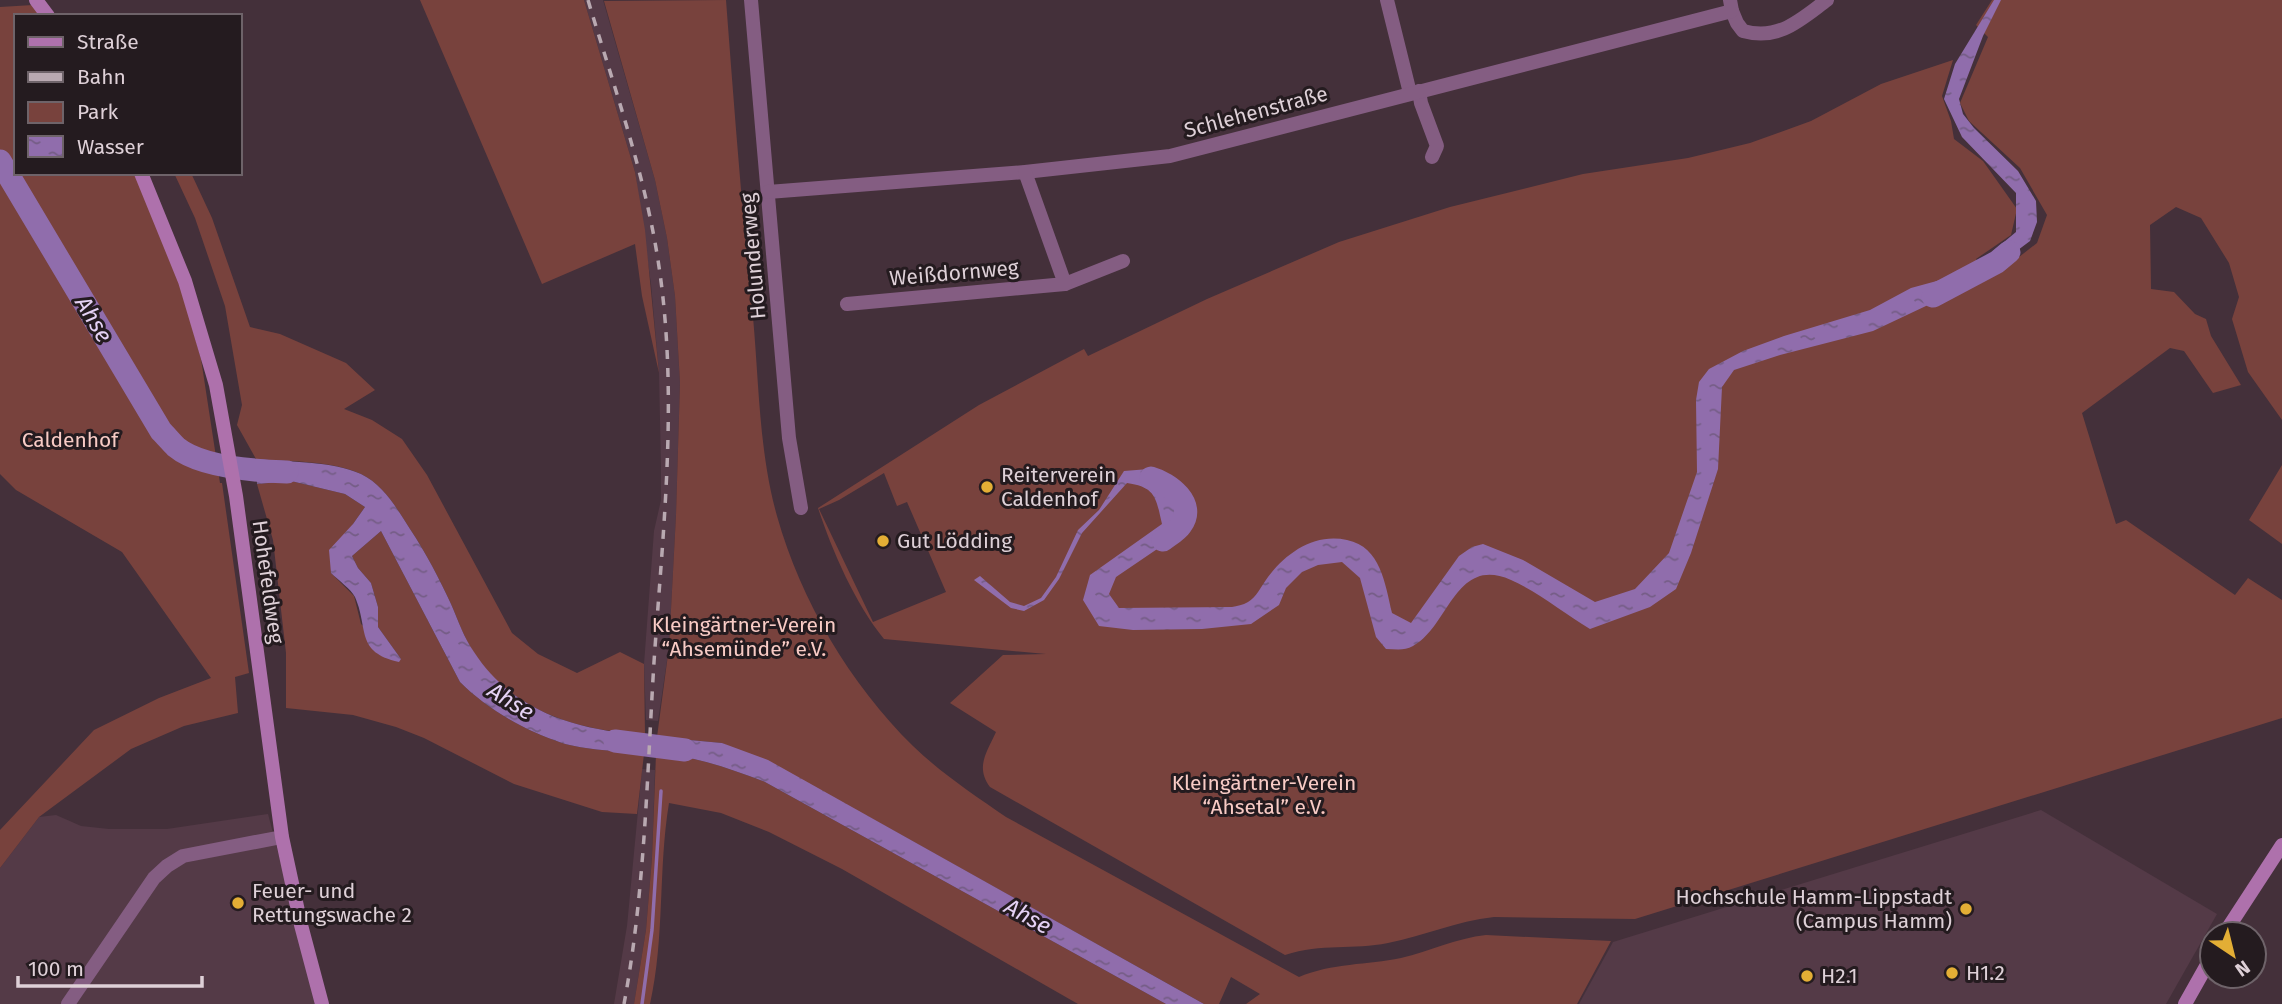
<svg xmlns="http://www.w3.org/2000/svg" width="2282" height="1004" font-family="'Fira Sans',sans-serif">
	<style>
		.built { fill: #543a47 }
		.green { fill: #78423d; fill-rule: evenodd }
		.water { fill: url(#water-ripples) }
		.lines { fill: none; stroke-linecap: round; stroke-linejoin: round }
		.stream { stroke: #906dac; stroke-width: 3.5 }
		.river { stroke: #906dac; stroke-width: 23 }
		.street { stroke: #845d82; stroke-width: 14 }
		.secondary { stroke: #ae71ac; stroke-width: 14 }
		.rail { stroke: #b9a9b1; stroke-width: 3.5; stroke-dasharray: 9 9; stroke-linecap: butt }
		.poi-dot { fill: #e3ae35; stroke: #241b1f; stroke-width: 2.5 }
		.labels { text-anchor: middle; stroke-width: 6; stroke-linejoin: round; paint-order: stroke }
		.street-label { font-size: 21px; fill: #ded0d7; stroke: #241b1f }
		.park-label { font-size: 21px; fill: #f8cbc5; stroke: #241b1f }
		.poi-label { font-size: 21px; fill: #ded0d7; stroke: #241b1f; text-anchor: start }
		.water-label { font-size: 23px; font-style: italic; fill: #e5d2f5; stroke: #241b1f }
	</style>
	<defs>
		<pattern id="water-ripples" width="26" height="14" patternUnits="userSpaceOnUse" patternTransform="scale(1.75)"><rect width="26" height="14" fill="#906dac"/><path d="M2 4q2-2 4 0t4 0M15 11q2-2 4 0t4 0" fill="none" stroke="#755d86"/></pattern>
	</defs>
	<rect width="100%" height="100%" fill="#44303a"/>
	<!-- built -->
	<g class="built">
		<path d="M 584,0 L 603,0 L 655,180 L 667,238 L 675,296 L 680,383 L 676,515 L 669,647 L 658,721 L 646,720 L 644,664 L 654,531 L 661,500 L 661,467 L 659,373 L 651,284 L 635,172 Z"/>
		<path d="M 642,769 L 655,770 L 652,858 L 646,930 L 634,1004 L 614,1004 L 627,926 Z"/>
		<path d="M 2041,810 L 2217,914 L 2166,1004 L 1579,1004 L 1613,942 Z"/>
		<path d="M 268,814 L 318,1004 L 0,1004 L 0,868 L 39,817 L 56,815 L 81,826 L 109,829 L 167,829 Z"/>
	</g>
	<!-- green -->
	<g class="green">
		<path d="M 420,0 L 584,0 L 635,172 L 645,230 L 659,373 L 642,296 L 635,244 L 542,284 Z"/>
		<path d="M 726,0 C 734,106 742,211 753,317 C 759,383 759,452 777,516 C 801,601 850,684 913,746 C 941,773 974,795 1006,817 L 1299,977 C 1332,963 1367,965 1401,958 C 1430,951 1457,938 1486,935 L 1611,941 L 1577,1004 L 1246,1004 L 1260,994 L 1231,977 L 1219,1004 L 1204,1004 L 869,817 L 722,743 L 657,737 L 669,647 L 676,515 L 680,383 L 675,296 L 667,238 L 655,180 L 604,1 Z"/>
		<path d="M 1992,0 L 2282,0 L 2282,420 L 2248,372 L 2232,319 L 2239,297 L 2229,263 L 2201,218 L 2176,207 L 2150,225 L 2151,289 L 2174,292 L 2195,314 L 2206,319 L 2211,336 L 2241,385 L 2213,393 L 2184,351 L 2170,348 L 2082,413 L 2116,524 L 2126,520 L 2235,595 L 2248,578 L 2282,600 L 2282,718 L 1635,919 L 1494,917 C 1456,921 1424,936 1388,943 C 1353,950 1322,943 1285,955 L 990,787 C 975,767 987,752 996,732 L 950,703 L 1003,655 L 1046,654 L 884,639 C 855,603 833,553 818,508 L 979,405 L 1084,349 L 1088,356 L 1207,299 L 1339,242 L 1450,207 L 1583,174 L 1688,158 L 1750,143 L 1811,121 L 1881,84 L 1953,60 L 1942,96 L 1951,121 L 1954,139 L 1983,161 L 2017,209 L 2011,235 L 1976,259 L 1987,277 L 2001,271 L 2037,243 L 2047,215 L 2020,168 L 1969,121 L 1960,103 L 1988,37 L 1976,25 ZM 884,473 L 897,506 L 907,502 L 946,592 L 873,622 L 819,509 L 839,500 Z"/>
		<path d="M 33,5 L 40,16 L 16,16 L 16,173 L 135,173 L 174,262 L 201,359 L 220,483 L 222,483 L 249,673 L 235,677 L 238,713 L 184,726 L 131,749 L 39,817 L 0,868 L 0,830 L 94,730 L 159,698 L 211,678 L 122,552 L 16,490 L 0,474 L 0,7 Z"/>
		<path d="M 174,173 L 191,173 L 212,218 L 250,327 L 280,334 L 346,363 L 375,390 L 344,409 L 372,420 L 402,439 L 427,475 L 512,633 L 538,654 L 577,673 L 620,652 L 644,664 L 645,735 C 577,730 513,712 474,653 C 464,638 458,620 451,604 C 439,578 426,553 410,529 C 397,509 384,485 361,474 C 331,460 290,462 256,459 L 237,425 L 242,405 L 225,306 L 195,218 Z"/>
		<path d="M 2282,465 L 2282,544 L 2249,520 Z"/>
		<path d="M 291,481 L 345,494 L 365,507 L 353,524 L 331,573 L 354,596 L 361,624 L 401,659 L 378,627 L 378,607 L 371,583 L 358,568 L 352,556 L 381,531 L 460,682 C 487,709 525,731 562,743 C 584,750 620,751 644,754 L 637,814 L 602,812 L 514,784 L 424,738 L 396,727 L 353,715 L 286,708 L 286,653 L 273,540 L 257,484 Z"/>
		<path d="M 656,754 C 693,755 731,769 765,782 L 1166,1004 L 1078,1004 L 842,869 L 769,832 L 721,813 L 669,803 C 658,869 665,938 650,1004 L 634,1004 L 646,930 L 652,858 Z"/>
	</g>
	<!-- water -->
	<g class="water">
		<path d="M 1994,0 L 2001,0 L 1983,36 L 1959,99 L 1963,114 L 1974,128 L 2018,171 L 2036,201 L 2037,222 L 2030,241 L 1986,274 L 1980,262 L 2016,232 L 2016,193 L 1962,137 L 1944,99 L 1955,64 Z"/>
		<path d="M 1955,276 L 1964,288 L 1873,331 L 1780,355 L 1734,370 L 1722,387 L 1718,469 L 1691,553 L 1676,589 L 1650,607 L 1590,629 C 1565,614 1538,592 1511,580 C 1455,555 1449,627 1413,646 C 1404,651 1396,649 1386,649 L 1376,637 L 1360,578 L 1342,562 L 1318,565 L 1302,572 L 1286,588 L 1279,605 L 1251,624 L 1202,629 L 1133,630 L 1099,626 L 1083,600 L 1090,575 L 1162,524 C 1156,498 1156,487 1127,483 L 1082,533 L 1059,579 L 1044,600 L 1024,611 L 1011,608 L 974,580 L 980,576 L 1010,602 L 1024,606 L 1041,598 L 1056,577 L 1078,530 L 1099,510 L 1124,471 L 1149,469 L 1175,488 L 1185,522 L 1169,541 L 1116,577 L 1109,594 L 1119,608 L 1232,607 C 1237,606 1243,605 1248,602 C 1256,598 1262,585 1268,577 C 1287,552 1315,533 1347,540 C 1381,547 1385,584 1392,613 L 1411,623 L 1459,556 L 1472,547 L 1483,544 L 1523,560 L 1595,602 L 1635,589 L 1669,553 L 1697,472 L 1696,400 L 1699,382 L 1709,369 L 1743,351 L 1784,336 L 1870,310 L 1911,288 Z"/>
		<path d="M 256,459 C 288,462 332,461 361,474 C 384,485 397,509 410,529 C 426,553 439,578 451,604 C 458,620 464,638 474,652 C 513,712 577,730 645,735 L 644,754 C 620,751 584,750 562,743 C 525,731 487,709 460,682 L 381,531 L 352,556 L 358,568 L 371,583 L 378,607 L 378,627 L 401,659 L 399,662 C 355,652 369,629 355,597 C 351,589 338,580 331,573 L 329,550 L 353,524 L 365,507 L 345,494 L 291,481 L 257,484 Z"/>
		<path d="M 657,737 L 722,743 L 768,760 L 1204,1004 L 1166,1004 L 765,782 C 731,769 693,755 656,754 Z"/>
	</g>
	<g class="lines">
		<!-- stream -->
		<path class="stream" d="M 642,1004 L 652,930 L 661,791"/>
		<!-- river -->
		<g class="river">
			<path d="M 0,161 L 161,431 C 166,436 171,442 176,447 C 200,467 257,471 287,472"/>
			<path d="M 1933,296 L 1997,262 L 2009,252"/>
			<path d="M 1151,478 C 1169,483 1197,504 1181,525 C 1177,531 1168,536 1163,540"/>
			<path d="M 615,741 L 685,750"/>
		</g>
		<!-- street -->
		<g class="street">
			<path d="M 751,0 L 789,438 L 801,508"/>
			<path d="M 1387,0 L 1410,93"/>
			<path d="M 1732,11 L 1737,23 L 1743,31 C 1779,41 1800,20 1827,0"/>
			<path d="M 1419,91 L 1421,103 L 1437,146 L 1432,157"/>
			<path d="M 768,192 L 1025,172 L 1170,156 L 1732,11 L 1730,0"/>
			<path d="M 1065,284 L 1123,261"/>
			<path d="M 847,304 L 1065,284 L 1025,172"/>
			<path d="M 68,1004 L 154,878 L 167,866 L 183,856 L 282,837"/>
		</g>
		<!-- secondary -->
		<g class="secondary">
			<path d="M 36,0 L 48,16"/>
			<path d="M 141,173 L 185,281 L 216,385 L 236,496 L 282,837 L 301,925 L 322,1004"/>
			<path d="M 2224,934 L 2282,845"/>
			<path d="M 2185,1004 L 2212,956"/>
		</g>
		<!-- rail -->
		<path class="rail" d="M 588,0 C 614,87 644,171 658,260 C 679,394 663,528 654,662 C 647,775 645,892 624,1004"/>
	</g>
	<!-- markers -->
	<g class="poi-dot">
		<circle cx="987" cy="487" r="7"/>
		<circle cx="883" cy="541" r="7"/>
		<circle cx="238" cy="903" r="7"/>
		<circle cx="1966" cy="909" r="7"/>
		<circle cx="1952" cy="973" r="7"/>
		<circle cx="1807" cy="976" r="7"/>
	</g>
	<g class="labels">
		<!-- street labels -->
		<g class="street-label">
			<text transform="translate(1256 112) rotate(-15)" y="7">Schlehenstraße</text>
			<text transform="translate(753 256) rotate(-95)" y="7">Holunderweg</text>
			<text transform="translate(954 273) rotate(-5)" y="7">Weißdornweg</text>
			<text transform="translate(268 582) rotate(82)" y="7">Hohefeldweg</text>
		</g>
		<!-- park labels -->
		<g class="park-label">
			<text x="70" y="447">Caldenhof</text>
			<text x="744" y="632">Kleingärtner-Verein<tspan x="744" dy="24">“Ahsemünde” e.V.</tspan></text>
			<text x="1264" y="790">Kleingärtner-Verein<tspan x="1264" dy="24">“Ahsetal” e.V.</tspan></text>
		</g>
		<!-- poi labels -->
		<g class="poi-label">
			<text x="1001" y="482">Reiterverein<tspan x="1001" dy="24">Caldenhof</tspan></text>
			<text x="897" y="548">Gut Lödding</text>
			<text x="252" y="898">Feuer- und<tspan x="252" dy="24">Rettungswache 2</tspan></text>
			<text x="1952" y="904" text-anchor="end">Hochschule Hamm-Lippstadt<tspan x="1952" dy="24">(Campus Hamm)</tspan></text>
			<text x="1966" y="980">H1.2</text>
			<text x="1821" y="983">H2.1</text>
		</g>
		<!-- water labels -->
		<g class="water-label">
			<text transform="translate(94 319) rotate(59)" y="8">Ahse</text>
			<text transform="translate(511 701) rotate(32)" y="8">Ahse</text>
			<text transform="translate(1028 916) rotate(29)" y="8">Ahse</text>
		</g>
	</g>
	<!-- legend -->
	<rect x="14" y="14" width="228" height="161" fill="#241b1f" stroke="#6e6369" stroke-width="2"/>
	<rect x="28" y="37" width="35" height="10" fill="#ae71ac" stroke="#6e6369" stroke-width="2"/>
	<text x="77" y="49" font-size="21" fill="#ded0d7">Straße</text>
	<rect x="28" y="72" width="35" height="10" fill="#b9a9b1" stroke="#6e6369" stroke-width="2"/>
	<text x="77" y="84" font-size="21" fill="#ded0d7">Bahn</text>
	<rect x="28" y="102" width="35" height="21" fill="#78423d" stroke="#6e6369" stroke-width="2"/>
	<text x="77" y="119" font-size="21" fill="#ded0d7">Park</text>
	<rect x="28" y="136" width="35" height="21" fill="url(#water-ripples)" stroke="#6e6369" stroke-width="2"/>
	<text x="77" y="154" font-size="21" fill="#ded0d7">Wasser</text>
	<!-- north arrow -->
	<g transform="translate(2233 955) rotate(145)"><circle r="33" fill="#241b1f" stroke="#6e6369" stroke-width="2"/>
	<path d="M0-5L12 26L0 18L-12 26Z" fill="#e3ae35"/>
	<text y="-10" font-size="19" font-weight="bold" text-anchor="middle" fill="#ded0d7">N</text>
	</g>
	<!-- scale -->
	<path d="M18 976v10h184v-10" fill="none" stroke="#ded0d7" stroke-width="3.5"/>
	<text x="28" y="976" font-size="21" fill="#ded0d7" stroke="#241b1f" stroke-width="5" paint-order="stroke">100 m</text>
</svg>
